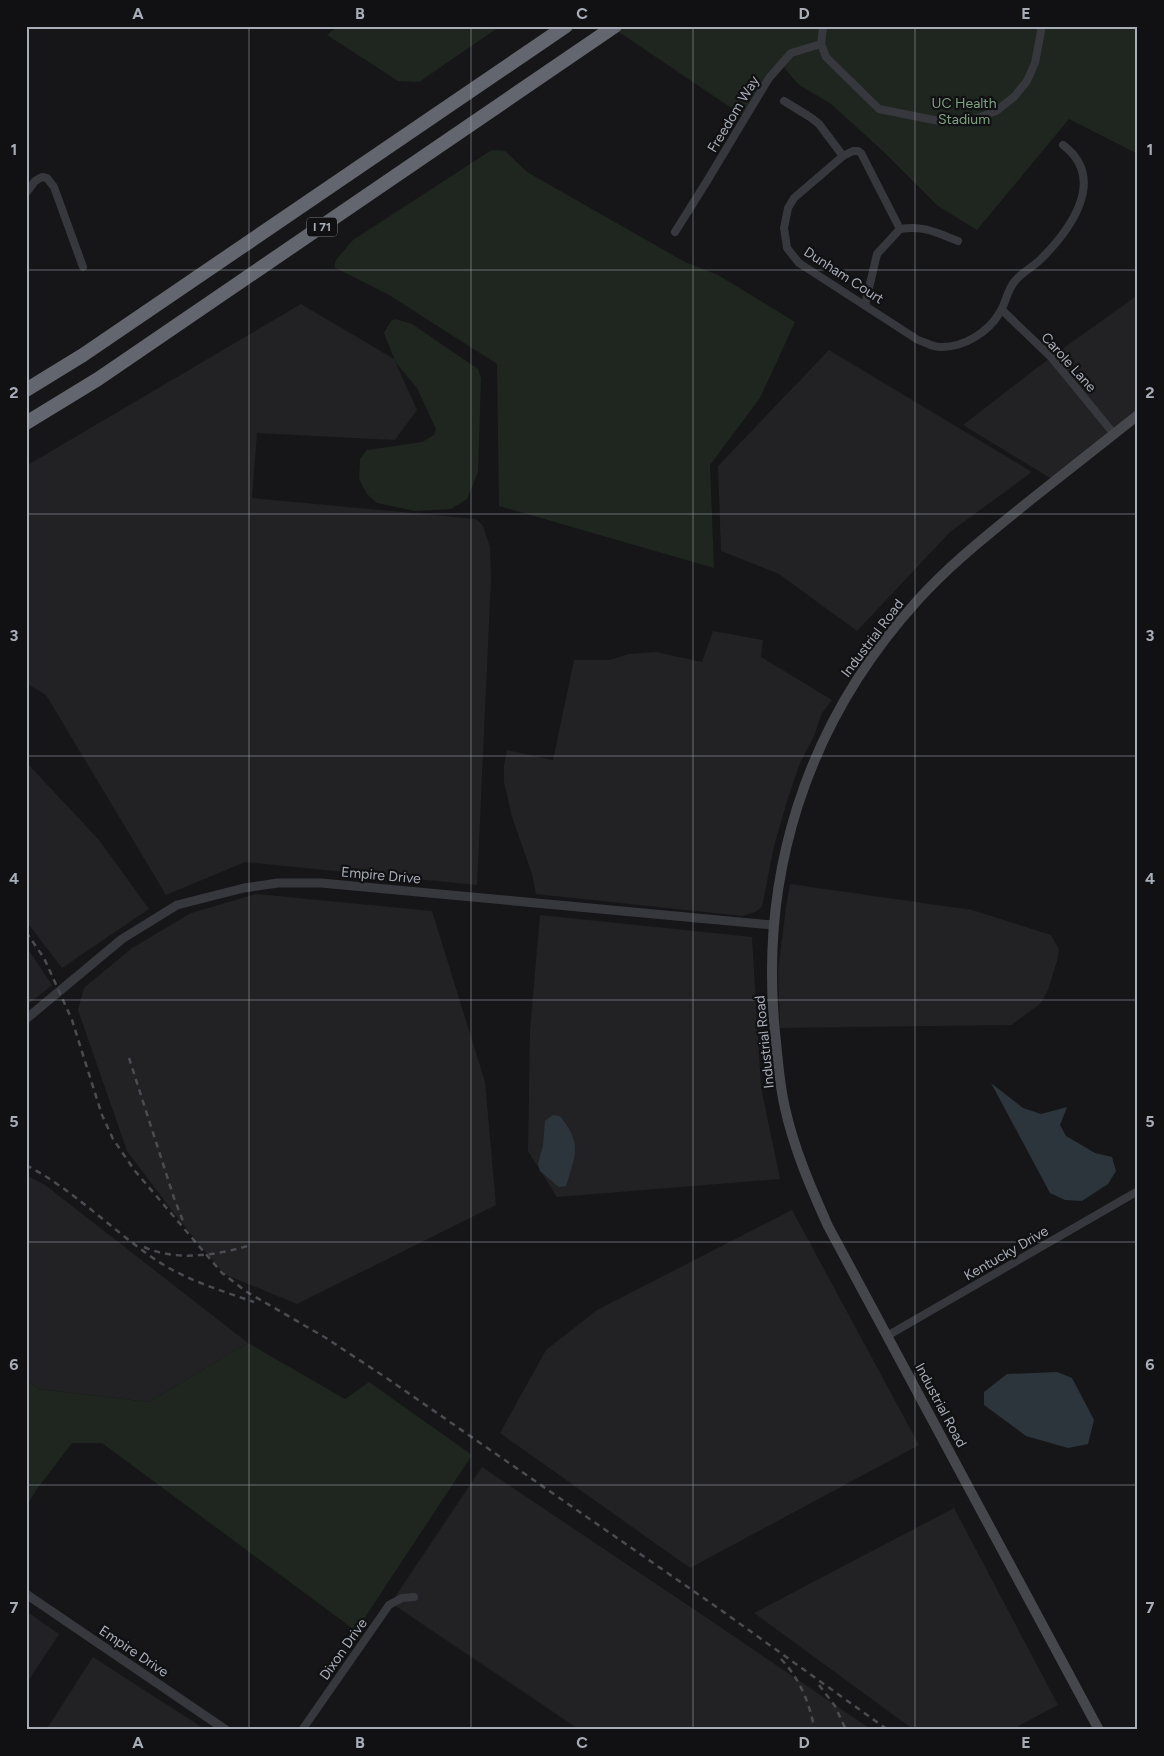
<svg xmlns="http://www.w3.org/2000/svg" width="1164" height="1756" font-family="Figtree,sans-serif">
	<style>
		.built { fill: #222225 }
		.green { fill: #1e261f }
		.water { fill: #2c353c }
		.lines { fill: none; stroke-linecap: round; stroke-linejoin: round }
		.minor { stroke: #37383d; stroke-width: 8 }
		.tertiary { stroke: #37383d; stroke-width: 9 }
		.secondary { stroke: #45474d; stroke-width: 10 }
		.motorway { stroke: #63666e; stroke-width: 14 }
		.rail { stroke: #4a4c52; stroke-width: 2.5; stroke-dasharray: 6 5; stroke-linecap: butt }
		.grid { fill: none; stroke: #a8adb8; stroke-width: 1; stroke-opacity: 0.55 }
		.labels { text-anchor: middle; stroke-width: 4.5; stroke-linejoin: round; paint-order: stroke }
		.shield { fill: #111113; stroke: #7b7e86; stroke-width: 1 }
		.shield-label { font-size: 12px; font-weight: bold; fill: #a8adb8 }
		.park-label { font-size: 14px; fill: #7fa381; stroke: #111113 }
		.street-label { font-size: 14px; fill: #a8adb8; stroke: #111113 }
		.neatline { fill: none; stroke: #a8adb8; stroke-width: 2 }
		.grid-label { font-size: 16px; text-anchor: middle; font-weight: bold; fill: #a8adb8 }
	</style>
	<rect width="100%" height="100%" fill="#161618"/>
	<!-- built -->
	<g class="built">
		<path d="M 1138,295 L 1138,415 L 1055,481 L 963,425 L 1051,357 Z"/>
		<path d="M 301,304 L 394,359 L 417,410 L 395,440 L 257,433 L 252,498 L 476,519 L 483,526 L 490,547 L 491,579 L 477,885 L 245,862 L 166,895 L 46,695 L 26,683 L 26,466 Z"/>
		<path d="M 829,350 L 1032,472 L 950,532 L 857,631 L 779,574 L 721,551 L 718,466 Z"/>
		<path d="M 713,631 L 763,640 L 761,657 L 832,700 L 822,713 L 814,736 L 800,763 L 788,798 L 774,846 L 762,907 L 755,912 L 742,916 L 536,894 L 532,874 L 512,817 L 504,782 L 504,765 L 507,750 L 553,760 L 574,660 L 610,660 L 629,654 L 656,652 L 702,662 Z"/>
		<path d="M 26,762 L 99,840 L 149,909 L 62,968 L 26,921 Z"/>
		<path d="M 790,884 L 972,910 L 1051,935 L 1059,949 L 1057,961 L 1048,990 L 1040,1004 L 1011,1025 L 780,1028 L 778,970 L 786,907 Z"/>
		<path d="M 256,894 L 432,911 L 485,1082 L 496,1205 L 297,1304 L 224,1274 L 173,1212 L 127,1151 L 78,1010 L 84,988 L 132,948 L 191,913 Z"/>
		<path d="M 540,915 L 752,937 L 761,1087 L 780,1179 L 557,1197 L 528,1151 L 530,1030 Z"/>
		<path d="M 26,946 L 52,985 L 26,1006 Z"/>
		<path d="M 26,1175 L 45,1185 L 248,1343 L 149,1402 L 39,1389 L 26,1380 Z"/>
		<path d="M 792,1210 L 919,1445 L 690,1568 L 500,1433 L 546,1350 L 597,1310 Z"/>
		<path d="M 482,1467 L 695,1610 L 872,1730 L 580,1730 L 391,1603 Z"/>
		<path d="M 954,1508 L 1058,1705 L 1011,1730 L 914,1730 L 754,1613 Z"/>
		<path d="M 26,1611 L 59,1634 L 26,1684 Z"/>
		<path d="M 93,1657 L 206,1730 L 46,1730 Z"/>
	</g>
	<!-- green -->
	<g class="green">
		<path d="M 338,26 L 492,26 L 496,29 L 419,82 L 398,81 L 327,35 Z"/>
		<path d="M 615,26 L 1138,26 L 1138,154 L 1069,119 L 977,230 L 938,206 L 884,152 L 831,104 L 798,84 L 781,64 L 746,118 L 613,28 Z"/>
		<path d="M 495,150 L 505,151 L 527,172 L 685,262 L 718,275 L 795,322 L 760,398 L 710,465 L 714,568 L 499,506 L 497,364 L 389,295 L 334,267 L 336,260 L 353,240 L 490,151 Z"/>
		<path d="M 395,319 L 412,324 L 478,369 L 481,378 L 478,472 L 467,499 L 451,509 L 415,511 L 377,503 L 367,494 L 359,479 L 360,459 L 367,450 L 422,442 L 434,435 L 436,429 L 417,388 L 396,363 L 384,333 L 391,321 Z"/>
		<path d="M 248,1343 L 345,1399 L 369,1382 L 472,1455 L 356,1631 L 102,1443 L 72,1443 L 37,1489 L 26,1507 L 26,1380 L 39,1389 L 149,1402 Z"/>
	</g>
	<!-- water -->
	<g class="water">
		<path d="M 991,1083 L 1023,1108 L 1041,1114 L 1067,1107 L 1060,1125 L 1066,1136 L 1095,1153 L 1112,1157 L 1116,1171 L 1108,1184 L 1082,1201 L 1065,1200 L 1050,1193 Z"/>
		<path d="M 553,1115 L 560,1116 C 582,1144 576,1154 566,1186 L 559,1187 L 540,1171 L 538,1164 L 543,1145 L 545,1121 Z"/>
		<path d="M 1057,1372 L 1072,1378 L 1094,1420 L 1088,1444 L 1068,1448 L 1026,1436 L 984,1405 L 984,1392 L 1007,1374 Z"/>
	</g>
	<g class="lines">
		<!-- minor -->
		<g class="minor">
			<path d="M 821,44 L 826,57 L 879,109 L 939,121 L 959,121 L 978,118 L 996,111 L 1014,97 L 1027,81 L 1035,63 L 1042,26"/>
			<path d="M 784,101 L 810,117 L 819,124 L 843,156"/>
			<path d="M 26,193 L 35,181 L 42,177 L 47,178 L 54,187 L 83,267"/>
			<path d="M 900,229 L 861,153 L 858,151 L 853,151 L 843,156 L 794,198 L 788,208 L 784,228 L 787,248 L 799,263 L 918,340 C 925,342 933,347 940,347 C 963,348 989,332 1000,312 C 1006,303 1007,290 1015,281 C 1022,272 1033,267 1041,259 C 1070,230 1108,179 1063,145"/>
			<path d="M 900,229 C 923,225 937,233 958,241"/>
			<path d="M 675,232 L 707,181 L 769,78 L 791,53 L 821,44 L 823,26"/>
			<path d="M 865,305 L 877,254 L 900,229"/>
			<path d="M 1002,310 L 1051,357 L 1114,434"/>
			<path d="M 887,1336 L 1138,1191"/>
			<path d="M 302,1730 L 389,1605 L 402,1598 L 414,1597"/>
		</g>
		<!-- tertiary -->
		<g class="tertiary">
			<path d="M 26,1019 L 122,939 L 177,905 L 244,888 L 278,883 L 321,883 L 773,925"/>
			<path d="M 26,1594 L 226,1730"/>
		</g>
		<!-- secondary -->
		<path class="secondary" d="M 1099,1730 L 828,1226 C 811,1188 794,1149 785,1108 C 780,1087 778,1064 776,1042 C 757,877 806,724 917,601 C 950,564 990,533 1028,502 C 1065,473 1101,444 1138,415"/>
		<!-- motorway -->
		<g class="motorway">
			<path d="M 26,390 L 83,355 L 566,26"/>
			<path d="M 26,423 L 98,379 L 615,26"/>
		</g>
		<!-- rail -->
		<g class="rail">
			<path d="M 26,932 L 44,958 L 72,1020 L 102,1115 L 113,1139 L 135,1171 L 222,1273 L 247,1292 L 326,1338 L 388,1379 L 718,1608 L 888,1730"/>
			<path d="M 129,1058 L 174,1198 L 183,1221"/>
			<path d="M 26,1165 C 72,1189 110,1228 153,1258 C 183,1279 219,1290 254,1302"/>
			<path d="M 144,1247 C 177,1262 217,1255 251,1245"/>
			<path d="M 781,1659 C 799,1678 809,1701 814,1727"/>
			<path d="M 819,1685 L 835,1706 L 846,1730"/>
		</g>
	</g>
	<!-- grid -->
	<path class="grid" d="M 249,26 L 249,1730M 471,26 L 471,1730M 693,26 L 693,1730M 915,26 L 915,1730M 26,270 L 1138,270M 26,514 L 1138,514M 26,756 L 1138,756M 26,1000 L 1138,1000M 26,1242 L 1138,1242M 26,1485 L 1138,1485"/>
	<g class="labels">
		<!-- shield labels -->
		<rect class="shield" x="307" y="217.5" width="30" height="19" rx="4"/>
		<g class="shield-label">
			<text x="322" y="231">I 71</text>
		</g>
		<!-- park labels -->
		<g class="park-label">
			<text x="964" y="108">UC Health<tspan x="964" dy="16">Stadium</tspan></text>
		</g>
		<!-- street labels -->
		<g class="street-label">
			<text transform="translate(733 114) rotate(-59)" y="5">Freedom Way</text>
			<text transform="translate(844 275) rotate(33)" y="5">Dunham Court</text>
			<text transform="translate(1069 362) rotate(48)" y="5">Carole Lane</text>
			<text transform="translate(872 638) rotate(-53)" y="5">Industrial Road</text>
			<text transform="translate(381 875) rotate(5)" y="5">Empire Drive</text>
			<text transform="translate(764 1042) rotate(-96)" y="5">Industrial Road</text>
			<text transform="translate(1006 1253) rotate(-30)" y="5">Kentucky Drive</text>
			<text transform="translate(941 1405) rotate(62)" y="5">Industrial Road</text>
			<text transform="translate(343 1649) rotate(-55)" y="5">Dixon Drive</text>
			<text transform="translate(134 1651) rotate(34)" y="5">Empire Drive</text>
		</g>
	</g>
	<!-- border -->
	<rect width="1164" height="1756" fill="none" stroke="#111113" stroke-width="55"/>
	<rect x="28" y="28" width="1108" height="1700" class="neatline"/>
	<g class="grid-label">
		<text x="138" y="19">A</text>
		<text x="360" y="19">B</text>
		<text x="582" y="19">C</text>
		<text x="804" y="19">D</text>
		<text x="1026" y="19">E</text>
		<text x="14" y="155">1</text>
		<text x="1150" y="155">1</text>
		<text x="14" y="398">2</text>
		<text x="1150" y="398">2</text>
		<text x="14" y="641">3</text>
		<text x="1150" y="641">3</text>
		<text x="14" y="884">4</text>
		<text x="1150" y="884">4</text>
		<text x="14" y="1127">5</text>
		<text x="1150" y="1127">5</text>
		<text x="14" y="1370">6</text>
		<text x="1150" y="1370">6</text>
		<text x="14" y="1613">7</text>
		<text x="1150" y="1613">7</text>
		<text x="138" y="1748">A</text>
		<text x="360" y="1748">B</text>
		<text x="582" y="1748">C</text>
		<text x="804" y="1748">D</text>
		<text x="1026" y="1748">E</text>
	</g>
</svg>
